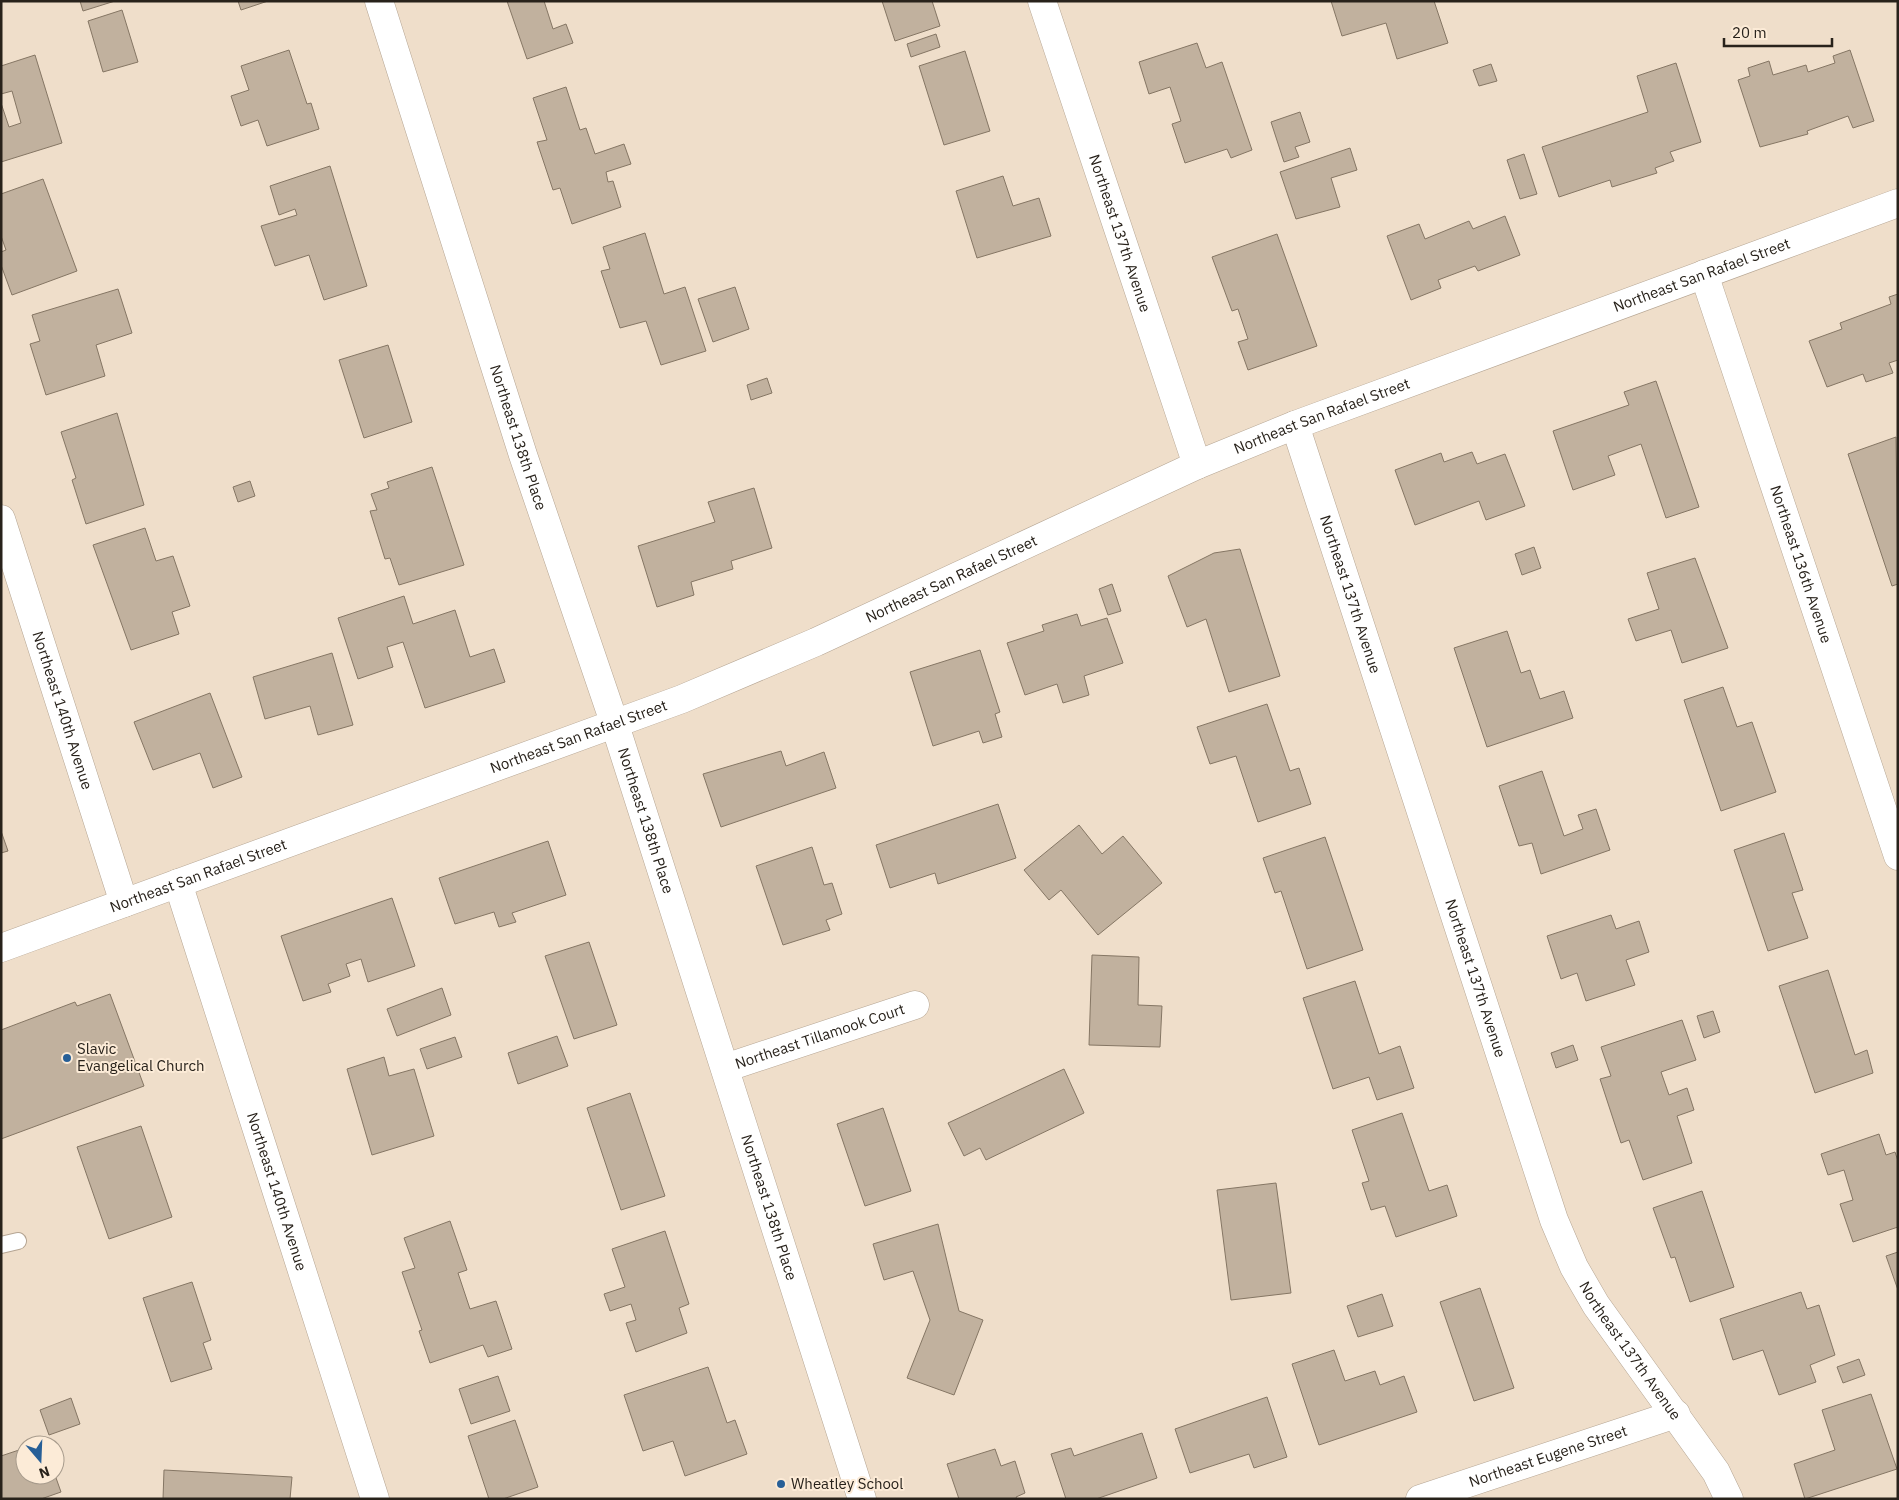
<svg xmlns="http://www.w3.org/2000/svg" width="1899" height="1500" font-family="'IBM Plex Sans',sans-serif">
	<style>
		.building { fill: #c1b19e; stroke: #857664 }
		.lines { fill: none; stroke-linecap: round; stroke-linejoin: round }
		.service-casing { stroke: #b5a593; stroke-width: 18 }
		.minor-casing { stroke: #b5a593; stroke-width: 29 }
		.tertiary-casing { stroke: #b5a593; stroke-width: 29 }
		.service { stroke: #fff; stroke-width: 16 }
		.minor { stroke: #fff; stroke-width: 28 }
		.tertiary { stroke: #fff; stroke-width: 28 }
		.poi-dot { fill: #275f97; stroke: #fcebd7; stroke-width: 2 }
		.labels { text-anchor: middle; stroke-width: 4; stroke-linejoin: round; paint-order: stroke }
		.street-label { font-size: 15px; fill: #28221b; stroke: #fcebd7 }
		.poi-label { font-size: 15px; fill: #28221b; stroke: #fcebd7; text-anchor: start }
	</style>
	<rect width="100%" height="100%" fill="#efdeca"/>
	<!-- building -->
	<g class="building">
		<path d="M 80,1 L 115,1 L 83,11 Z"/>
		<path d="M 238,1 L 268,1 L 241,10 Z"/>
		<path d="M 507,1 L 544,1 L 553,29 L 566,24 L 573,43 L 527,59 Z"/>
		<path d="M 882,1 L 932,1 L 940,26 L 895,41 Z"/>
		<path d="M 1331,1 L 1434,1 L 1448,43 L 1397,59 L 1386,23 L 1342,36 Z"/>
		<path d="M 122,10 L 138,62 L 103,72 L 88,21 Z"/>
		<path d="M 936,34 L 940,47 L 911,57 L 907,44 Z"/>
		<path d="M 1197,43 L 1206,68 L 1222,62 L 1252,150 L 1231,158 L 1227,149 L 1185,163 L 1172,124 L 1181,121 L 1170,87 L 1149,94 L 1139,62 Z"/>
		<path d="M 289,50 L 307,104 L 311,103 L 319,129 L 267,146 L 258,120 L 241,126 L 231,96 L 249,90 L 241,66 Z"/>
		<path d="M 1850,50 L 1874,121 L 1853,128 L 1848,116 L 1807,131 L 1808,134 L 1760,147 L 1738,80 L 1750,76 L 1748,68 L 1769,61 L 1773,75 L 1806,65 L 1808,72 L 1835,63 L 1833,56 Z"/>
		<path d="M 965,51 L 990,131 L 944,145 L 919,66 Z"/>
		<path d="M 35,55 L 62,143 L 1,162 L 1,103 L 9,127 L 21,123 L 12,91 L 1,94 L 1,66 Z"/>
		<path d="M 1676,63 L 1701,142 L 1670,152 L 1674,161 L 1655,168 L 1657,173 L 1612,187 L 1610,180 L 1559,197 L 1542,147 L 1648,112 L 1637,76 Z"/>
		<path d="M 1491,64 L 1497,81 L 1479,86 L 1473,70 Z"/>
		<path d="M 566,87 L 580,130 L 586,128 L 595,154 L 624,144 L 631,164 L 606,172 L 608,182 L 613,181 L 621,207 L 572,224 L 560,188 L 553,190 L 537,142 L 547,140 L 533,98 Z"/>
		<path d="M 1300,112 L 1310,142 L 1295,147 L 1299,157 L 1284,162 L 1271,122 Z"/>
		<path d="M 1350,148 L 1357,170 L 1331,178 L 1340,207 L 1296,219 L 1280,172 Z"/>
		<path d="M 1524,154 L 1537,194 L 1520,199 L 1507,160 Z"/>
		<path d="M 330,166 L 367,286 L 324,300 L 309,255 L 275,266 L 261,226 L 297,215 L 295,209 L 279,215 L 270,186 Z"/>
		<path d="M 1003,176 L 1013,206 L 1039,198 L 1051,236 L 977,258 L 956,191 Z"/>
		<path d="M 43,179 L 77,271 L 12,295 L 1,265 L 1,252 L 6,250 L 1,236 L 1,194 Z"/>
		<path d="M 1505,216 L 1520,255 L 1478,271 L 1475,266 L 1438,280 L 1441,288 L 1411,300 L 1387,236 L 1419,224 L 1425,239 L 1469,221 L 1473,229 Z"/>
		<path d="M 645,233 L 664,294 L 685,287 L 706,351 L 661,365 L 646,321 L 620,328 L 601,271 L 610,269 L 603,247 Z"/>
		<path d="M 1277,234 L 1317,346 L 1248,370 L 1238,342 L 1248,339 L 1238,309 L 1232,311 L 1212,257 Z"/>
		<path d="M 735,287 L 749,329 L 713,342 L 698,299 Z"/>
		<path d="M 118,289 L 132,333 L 96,345 L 105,376 L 46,395 L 30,344 L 40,341 L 32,315 Z"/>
		<path d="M 1898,294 L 1898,360 L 1889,363 L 1893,373 L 1866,382 L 1863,374 L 1827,387 L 1809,341 L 1842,329 L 1840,323 L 1891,304 L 1889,297 Z"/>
		<path d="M 388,345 L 412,422 L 364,438 L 339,360 Z"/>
		<path d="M 767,378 L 772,393 L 751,400 L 747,385 Z"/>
		<path d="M 1656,381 L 1699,507 L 1666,518 L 1641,444 L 1608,456 L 1615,475 L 1573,490 L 1553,431 L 1629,405 L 1624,392 Z"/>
		<path d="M 117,413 L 144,505 L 86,524 L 72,480 L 76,478 L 61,432 Z"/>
		<path d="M 1896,437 L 1898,584 L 1892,586 L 1848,454 Z"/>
		<path d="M 1472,452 L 1477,464 L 1505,454 L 1525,506 L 1486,520 L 1479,501 L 1415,525 L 1395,470 L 1441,453 L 1444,462 Z"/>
		<path d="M 432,467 L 464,565 L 399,585 L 390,558 L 385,559 L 370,511 L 377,510 L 371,494 L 389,488 L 387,482 Z"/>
		<path d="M 250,481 L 255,496 L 238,502 L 233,487 Z"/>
		<path d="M 754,488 L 772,548 L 731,561 L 733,569 L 691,582 L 694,595 L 657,607 L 638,546 L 715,522 L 708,502 Z"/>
		<path d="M 145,528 L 156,561 L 173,556 L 190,606 L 172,612 L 179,634 L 131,650 L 93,545 Z"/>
		<path d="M 1534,547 L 1541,568 L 1522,575 L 1515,554 Z"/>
		<path d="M 1240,549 L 1280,676 L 1229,692 L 1206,619 L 1187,627 L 1168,576 L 1214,553 Z"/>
		<path d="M 1695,558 L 1728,648 L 1682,663 L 1671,630 L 1636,641 L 1628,619 L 1659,609 L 1647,573 Z"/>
		<path d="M 1112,584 L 1121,611 L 1108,615 L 1099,589 Z"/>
		<path d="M 404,596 L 413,624 L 455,610 L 470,657 L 494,649 L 505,682 L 425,708 L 403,642 L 387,647 L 393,667 L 358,679 L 338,618 Z"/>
		<path d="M 1077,614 L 1081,626 L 1107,618 L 1123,663 L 1084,676 L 1089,695 L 1063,703 L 1057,684 L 1025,695 L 1007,643 L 1044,631 L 1042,625 Z"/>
		<path d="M 1507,631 L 1521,673 L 1530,670 L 1540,699 L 1564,691 L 1573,718 L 1487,747 L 1454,648 Z"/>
		<path d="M 980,650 L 1000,712 L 995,714 L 1002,737 L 983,743 L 979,731 L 933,746 L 910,672 Z"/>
		<path d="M 332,653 L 353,725 L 318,735 L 310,706 L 265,719 L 253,677 Z"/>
		<path d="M 1723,687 L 1737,727 L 1752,722 L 1776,792 L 1721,811 L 1684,700 Z"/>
		<path d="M 210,693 L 242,777 L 213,788 L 200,753 L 153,770 L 134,722 Z"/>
		<path d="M 1267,704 L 1290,771 L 1299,768 L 1311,804 L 1258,822 L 1236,756 L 1210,764 L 1197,727 Z"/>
		<path d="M 781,751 L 786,766 L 824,752 L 836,788 L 721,827 L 703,774 Z"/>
		<path d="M 1542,771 L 1564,836 L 1583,829 L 1578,815 L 1596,809 L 1610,850 L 1541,874 L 1532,843 L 1519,846 L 1499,786 Z"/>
		<path d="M 998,804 L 1016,858 L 938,884 L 935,873 L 890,888 L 876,845 Z"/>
		<path d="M 1079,825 L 1102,854 L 1123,836 L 1162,883 L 1098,935 L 1061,890 L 1049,900 L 1024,870 Z"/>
		<path d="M 1,831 L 8,851 L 1,853 Z"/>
		<path d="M 1784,833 L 1803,890 L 1792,893 L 1808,938 L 1768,951 L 1734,850 Z"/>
		<path d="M 1325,837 L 1363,950 L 1307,969 L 1281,891 L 1275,893 L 1263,858 Z"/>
		<path d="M 548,841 L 566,895 L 512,913 L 516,922 L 499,927 L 494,912 L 455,924 L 439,878 Z"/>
		<path d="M 812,847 L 824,885 L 832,883 L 842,914 L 826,920 L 830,930 L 783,945 L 756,866 Z"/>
		<path d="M 392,898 L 415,966 L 368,982 L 361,959 L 346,964 L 350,976 L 328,984 L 331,992 L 303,1001 L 281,936 Z"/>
		<path d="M 1611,915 L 1616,929 L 1639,921 L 1649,952 L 1626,960 L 1635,985 L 1586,1001 L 1577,973 L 1561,979 L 1547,936 Z"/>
		<path d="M 589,942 L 617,1025 L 574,1039 L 545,956 Z"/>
		<path d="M 1092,955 L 1139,957 L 1138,1005 L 1162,1006 L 1160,1047 L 1089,1045 Z"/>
		<path d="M 1828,970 L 1855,1055 L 1867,1050 L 1873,1073 L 1815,1093 L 1779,986 Z"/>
		<path d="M 1355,981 L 1379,1054 L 1400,1046 L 1414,1088 L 1377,1100 L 1369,1077 L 1333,1089 L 1303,998 Z"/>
		<path d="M 442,988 L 451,1015 L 397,1036 L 387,1009 Z"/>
		<path d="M 110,994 L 144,1086 L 1,1139 L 1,1030 L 75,1002 L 77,1006 Z"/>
		<path d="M 1713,1011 L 1720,1032 L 1704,1038 L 1697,1016 Z"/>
		<path d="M 1682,1020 L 1696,1060 L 1661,1072 L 1669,1095 L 1687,1088 L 1694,1110 L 1677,1116 L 1692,1163 L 1643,1180 L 1629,1140 L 1621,1143 L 1600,1079 L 1611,1076 L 1601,1047 Z"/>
		<path d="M 557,1036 L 568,1066 L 518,1084 L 508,1053 Z"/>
		<path d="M 455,1037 L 462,1057 L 427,1069 L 420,1049 Z"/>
		<path d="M 1573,1045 L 1578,1060 L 1556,1068 L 1551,1053 Z"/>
		<path d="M 384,1057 L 389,1076 L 414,1069 L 434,1136 L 372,1155 L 347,1069 Z"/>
		<path d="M 1064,1069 L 1084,1113 L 986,1160 L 980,1148 L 964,1156 L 948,1123 Z"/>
		<path d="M 630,1093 L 665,1196 L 621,1210 L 587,1108 Z"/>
		<path d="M 883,1108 L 911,1191 L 865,1206 L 837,1124 Z"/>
		<path d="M 1402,1113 L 1429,1191 L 1447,1185 L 1457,1216 L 1396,1237 L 1385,1206 L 1371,1210 L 1362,1183 L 1369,1181 L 1352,1130 Z"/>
		<path d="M 141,1126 L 172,1217 L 109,1239 L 77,1147 Z"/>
		<path d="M 1879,1134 L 1886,1155 L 1895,1152 L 1898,1161 L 1898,1227 L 1853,1242 L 1840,1204 L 1853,1200 L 1844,1170 L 1828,1175 L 1821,1154 Z"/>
		<path d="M 1276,1183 L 1291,1293 L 1231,1300 L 1217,1190 Z"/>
		<path d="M 1702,1191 L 1734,1287 L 1690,1302 L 1675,1257 L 1671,1258 L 1653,1208 Z"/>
		<path d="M 450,1221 L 467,1270 L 458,1273 L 470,1309 L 496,1301 L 512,1349 L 488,1357 L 483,1345 L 430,1363 L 419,1331 L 422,1330 L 402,1272 L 415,1268 L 404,1238 Z"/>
		<path d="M 938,1224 L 959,1311 L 983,1320 L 954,1395 L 907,1378 L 930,1320 L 913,1271 L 884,1280 L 873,1244 Z"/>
		<path d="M 665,1231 L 689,1304 L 679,1308 L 687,1333 L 636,1352 L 626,1323 L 636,1320 L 631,1304 L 610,1311 L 604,1294 L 625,1287 L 612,1249 Z"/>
		<path d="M 1898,1252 L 1898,1290 L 1886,1256 Z"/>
		<path d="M 192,1282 L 211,1340 L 203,1343 L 212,1369 L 171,1382 L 143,1298 Z"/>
		<path d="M 1480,1288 L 1514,1388 L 1474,1401 L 1440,1302 Z"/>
		<path d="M 1801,1292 L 1807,1309 L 1819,1305 L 1835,1355 L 1810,1365 L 1816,1382 L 1779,1395 L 1763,1350 L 1733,1360 L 1720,1319 Z"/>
		<path d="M 1382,1294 L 1393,1326 L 1358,1337 L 1347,1306 Z"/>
		<path d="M 1334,1350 L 1345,1381 L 1375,1371 L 1380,1385 L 1404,1376 L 1417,1412 L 1319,1445 L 1292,1364 Z"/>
		<path d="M 1859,1359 L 1865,1375 L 1843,1383 L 1837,1367 Z"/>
		<path d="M 708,1367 L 727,1423 L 735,1420 L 747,1454 L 685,1476 L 673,1441 L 643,1451 L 624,1395 Z"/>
		<path d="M 498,1376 L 510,1411 L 471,1424 L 459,1389 Z"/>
		<path d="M 1871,1394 L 1897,1469 L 1805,1499 L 1794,1464 L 1835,1450 L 1822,1410 Z"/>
		<path d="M 1267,1397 L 1287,1457 L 1254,1468 L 1249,1454 L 1190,1473 L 1175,1429 Z"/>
		<path d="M 71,1398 L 80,1424 L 49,1435 L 40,1410 Z"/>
		<path d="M 515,1420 L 538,1487 L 503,1499 L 489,1499 L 468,1436 Z"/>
		<path d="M 1142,1433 L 1157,1478 L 1096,1499 L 1066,1499 L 1051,1454 L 1071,1448 L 1074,1456 Z"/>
		<path d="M 25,1448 L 25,1475 L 55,1475 L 61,1492 L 41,1499 L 1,1499 L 1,1456 Z"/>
		<path d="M 995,1449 L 1001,1466 L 1015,1461 L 1025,1493 L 1016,1497 L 1017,1499 L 959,1499 L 947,1464 Z"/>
		<path d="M 164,1470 L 292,1477 L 290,1499 L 163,1499 Z"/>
	</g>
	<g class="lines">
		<!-- service casing -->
		<g class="service-casing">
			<path id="service" d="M 1,1245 L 18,1241"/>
		</g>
		<!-- minor casing -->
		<g class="minor-casing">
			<g id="minor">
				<path id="s1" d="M 379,1 L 523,455 L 615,725 L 862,1499"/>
				<path id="s2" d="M 1042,1 L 1197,465"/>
				<path id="s3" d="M 1704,274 L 1898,856"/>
				<path id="s4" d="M 1295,425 L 1554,1220 L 1574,1267 L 1596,1305 L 1716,1472 L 1729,1499"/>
				<path id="s5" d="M 1,519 L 124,903"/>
				<path id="s6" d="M 178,883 L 375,1499"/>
				<path id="s7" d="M 725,1068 L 915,1005"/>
				<path id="s8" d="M 1420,1499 L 1676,1414"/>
			</g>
		</g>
		<!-- tertiary casing -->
		<g class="tertiary-casing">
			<g id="tertiary">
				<path id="s9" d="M 1,948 L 682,699 L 816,642 L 1197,465 L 1295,425 L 1898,203"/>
			</g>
		</g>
		<!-- service -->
		<use href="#service" class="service"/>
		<!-- minor -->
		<use href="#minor" class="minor"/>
		<!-- tertiary -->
		<use href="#tertiary" class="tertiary"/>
	</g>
	<!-- markers -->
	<g class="poi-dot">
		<circle cx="67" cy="1058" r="5"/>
		<circle cx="781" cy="1484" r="5"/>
	</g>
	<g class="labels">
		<!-- street labels -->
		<g class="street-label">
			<text dy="5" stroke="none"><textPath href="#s2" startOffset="245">Northeast 137th Avenue</textPath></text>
			<text dy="5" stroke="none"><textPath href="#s9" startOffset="1830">Northeast San Rafael Street</textPath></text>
			<text dy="5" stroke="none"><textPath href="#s9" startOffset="1425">Northeast San Rafael Street</textPath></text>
			<text dy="5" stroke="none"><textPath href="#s1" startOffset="458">Northeast 138th Place</textPath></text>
			<text dy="5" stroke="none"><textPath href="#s3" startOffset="306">Northeast 136th Avenue</textPath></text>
			<text dy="5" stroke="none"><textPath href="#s9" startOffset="1020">Northeast San Rafael Street</textPath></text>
			<text dy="5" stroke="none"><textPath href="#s4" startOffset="178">Northeast 137th Avenue</textPath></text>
			<text dy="5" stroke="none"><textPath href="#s5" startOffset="201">Northeast 140th Avenue</textPath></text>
			<text dy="5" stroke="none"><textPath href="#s9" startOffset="615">Northeast San Rafael Street</textPath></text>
			<text dy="5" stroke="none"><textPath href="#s1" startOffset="862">Northeast 138th Place</textPath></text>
			<text dy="5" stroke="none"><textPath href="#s9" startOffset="210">Northeast San Rafael Street</textPath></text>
			<text dy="5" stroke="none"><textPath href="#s4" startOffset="582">Northeast 137th Avenue</textPath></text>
			<text dy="5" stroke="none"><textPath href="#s7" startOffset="100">Northeast Tillamook Court</textPath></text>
			<text dy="5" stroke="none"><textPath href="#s6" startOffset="324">Northeast 140th Avenue</textPath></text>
			<text dy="5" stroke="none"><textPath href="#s1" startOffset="1268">Northeast 138th Place</textPath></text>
			<text dy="5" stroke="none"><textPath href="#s4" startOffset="988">Northeast 137th Avenue</textPath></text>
			<text dy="5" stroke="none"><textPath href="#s8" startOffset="135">Northeast Eugene Street</textPath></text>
		</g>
		<!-- poi labels -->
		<g class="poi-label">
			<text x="77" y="1054">Slavic<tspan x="77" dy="17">Evangelical Church</tspan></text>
			<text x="791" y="1489">Wheatley School</text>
		</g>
	</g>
	<!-- border -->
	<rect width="1899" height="1500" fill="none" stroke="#28221b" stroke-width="5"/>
	<!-- north arrow -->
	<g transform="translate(40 1460) rotate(161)"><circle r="24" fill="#fcebd7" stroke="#a79b8c"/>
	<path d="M0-4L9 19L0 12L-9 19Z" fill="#275f97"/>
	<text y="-8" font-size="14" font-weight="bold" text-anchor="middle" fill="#28221b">N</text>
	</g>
	<!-- scale -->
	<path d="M1724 38v8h108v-8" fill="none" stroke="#28221b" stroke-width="2.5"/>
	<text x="1732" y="38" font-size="15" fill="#28221b" stroke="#fcebd7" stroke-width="4" paint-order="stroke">20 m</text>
</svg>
